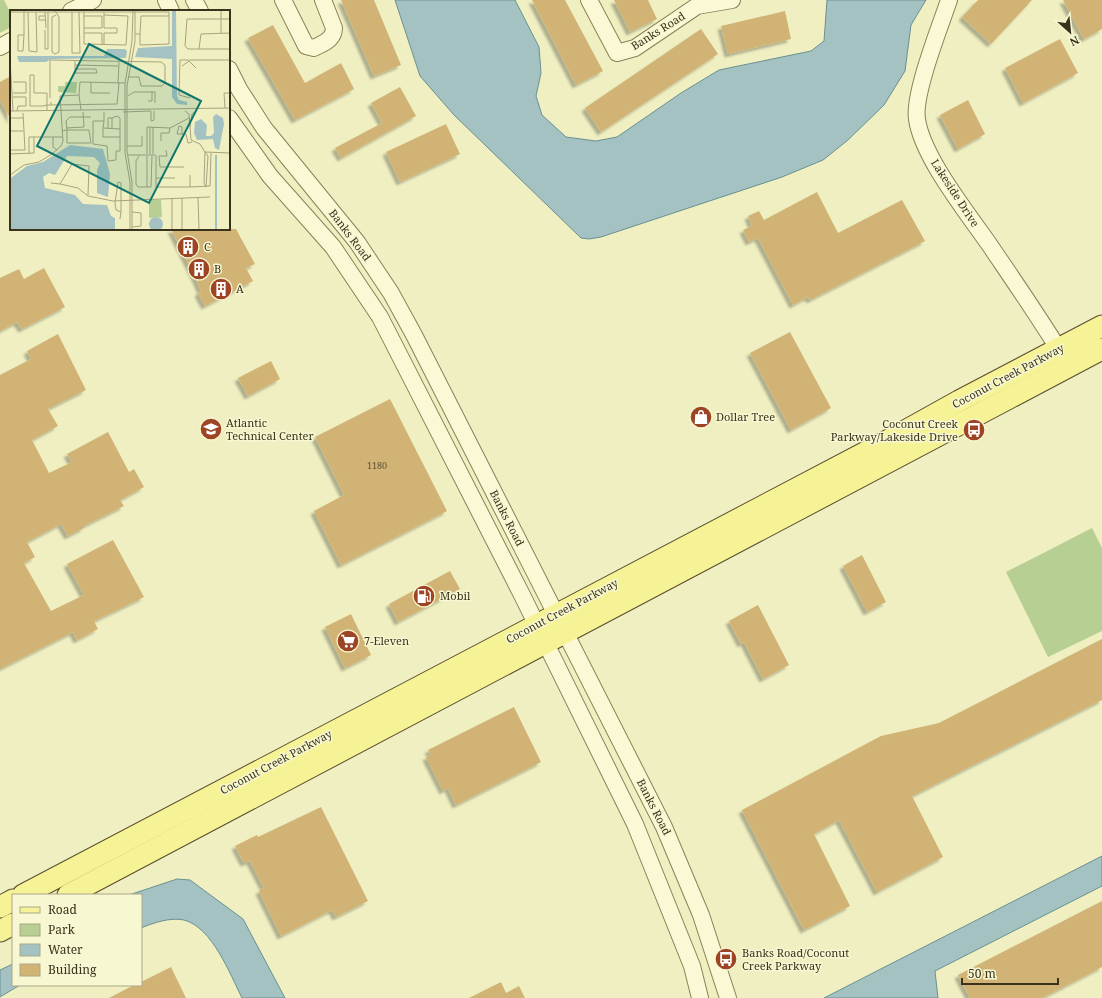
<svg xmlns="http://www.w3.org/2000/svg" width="1102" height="998" font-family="'Noto Serif',serif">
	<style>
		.green { fill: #b8cf94 }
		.water { fill: #a4c2c2; stroke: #6a9091 }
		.building { fill: #d1b474; filter: url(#shadow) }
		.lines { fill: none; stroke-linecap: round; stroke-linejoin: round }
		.minor-casing { stroke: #8b8157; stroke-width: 18 }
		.major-casing { stroke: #584c2c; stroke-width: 23 }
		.minor { stroke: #fbf9d5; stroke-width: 16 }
		.major { stroke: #f6f296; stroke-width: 21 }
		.labels { text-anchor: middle; stroke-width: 3; stroke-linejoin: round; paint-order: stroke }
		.number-label { font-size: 9px; fill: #605233 }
		.street-label { font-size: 11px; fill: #3a321d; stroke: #f7f7d1 }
		.poi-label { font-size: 11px; fill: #3a321d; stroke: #f7f7d1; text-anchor: start }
		.inset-river { fill: none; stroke: #a4c2c2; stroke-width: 2 }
		.inset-road { fill: none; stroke: #a7a37f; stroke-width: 1 }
		.view { fill: #0f766e; fill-opacity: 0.15; stroke: #0f766e; stroke-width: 2 }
		.inset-edge { fill: none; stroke: #3a321d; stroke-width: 2 }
	</style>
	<defs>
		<filter id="shadow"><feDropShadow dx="-3.5" dy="3.5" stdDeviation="1" flood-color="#0004"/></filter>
	</defs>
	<rect width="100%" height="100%" fill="#f0efc1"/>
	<!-- green -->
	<g class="green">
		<path d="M 0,0 L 4,0 L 11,14 L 11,27 L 0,33 Z"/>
		<path d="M 1092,528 L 1102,548 L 1102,631 L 1048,657 L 1006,572 Z"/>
	</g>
	<!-- water -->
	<g class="water">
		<path d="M 395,0 L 515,0 L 539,47 L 541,73 L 536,96 L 542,115 L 566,137 L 596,141 L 617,137 L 681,93 L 719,70 L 811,51 L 824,41 L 827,0 L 926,0 L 911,25 L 905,71 L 884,105 L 848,140 L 823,160 L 782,177 L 601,237 L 589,239 L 581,238 L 454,115 L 420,76 Z"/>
		<path d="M 1102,856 L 1102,886 L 935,971 L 938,998 L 824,998 Z"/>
		<path d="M 177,879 L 190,880 L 243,919 L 285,998 L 242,998 C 230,974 212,927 184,920 C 170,917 153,923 141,928 L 141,895 L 129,895 Z"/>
		<path d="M 13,964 L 13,985 L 20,985 L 0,997 L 0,970 Z"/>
	</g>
	<!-- building -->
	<g class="building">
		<path d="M 341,0 L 374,0 L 401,65 L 374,76 Z"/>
		<path d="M 532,0 L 565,0 L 603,71 L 576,85 Z"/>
		<path d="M 614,0 L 648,0 L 657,19 L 630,32 Z"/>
		<path d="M 978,0 L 1032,0 L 991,44 L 962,17 Z"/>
		<path d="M 1063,0 L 1102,0 L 1102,29 L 1084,39 Z"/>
		<path d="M 785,11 L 791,39 L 728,54 L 721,26 Z"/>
		<path d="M 273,25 L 305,83 L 341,63 L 354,89 L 295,120 L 248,38 Z"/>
		<path d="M 701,29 L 718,54 L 601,132 L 585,108 Z"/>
		<path d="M 1060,39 L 1078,73 L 1023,103 L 1005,68 Z"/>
		<path d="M 11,76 L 11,120 L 0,100 L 0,82 Z"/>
		<path d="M 400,87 L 416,116 L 341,158 L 335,148 L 382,123 L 371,103 Z"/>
		<path d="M 968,100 L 985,134 L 958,149 L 940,115 Z"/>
		<path d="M 446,124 L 460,154 L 400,182 L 386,152 Z"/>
		<path d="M 817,192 L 838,233 L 902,200 L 925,241 L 810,300 L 808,297 L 793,305 L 758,238 L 749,242 L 743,230 L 752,226 L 748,216 L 759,211 L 764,220 Z"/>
		<path d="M 171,229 L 236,229 L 255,264 L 246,268 L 253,281 L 205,306 L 198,293 L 201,291 L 196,279 Z"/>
		<path d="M 44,268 L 65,307 L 22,329 L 17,322 L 0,331 L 0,278 L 19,269 L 24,279 Z"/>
		<path d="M 790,332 L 831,408 L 791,430 L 750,353 Z"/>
		<path d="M 58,334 L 86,390 L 48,409 L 58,426 L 32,440 L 49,473 L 72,462 L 67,454 L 108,432 L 129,472 L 134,469 L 144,487 L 120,500 L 124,506 L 84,526 L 84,528 L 68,536 L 61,524 L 27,542 L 35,557 L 24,563 L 51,611 L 84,595 L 67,564 L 113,540 L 144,597 L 94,621 L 98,629 L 77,640 L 73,632 L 0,669 L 0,375 L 31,359 L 27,351 Z"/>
		<path d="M 271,361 L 280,379 L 248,396 L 238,378 Z"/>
		<path d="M 390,399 L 447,511 L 341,565 L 314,511 L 344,495 L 315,437 Z"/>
		<path d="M 862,555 L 886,602 L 867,612 L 843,566 Z"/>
		<path d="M 450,571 L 460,589 L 398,622 L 389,604 Z"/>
		<path d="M 758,605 L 789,665 L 763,679 L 744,642 L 741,644 L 729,621 Z"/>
		<path d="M 351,614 L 371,655 L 345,668 L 325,627 Z"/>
		<path d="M 1102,639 L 1102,700 L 912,796 L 943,857 L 877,892 L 839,820 L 814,834 L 850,906 L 804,930 L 742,810 L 881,736 L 939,723 Z"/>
		<path d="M 514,707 L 541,762 L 456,805 L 448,788 L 443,791 L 426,757 L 431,755 L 428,750 Z"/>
		<path d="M 321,807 L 368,901 L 336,917 L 332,910 L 281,936 L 259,891 L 264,888 L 250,861 L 244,863 L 235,846 L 257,835 L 258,837 Z"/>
		<path d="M 1102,901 L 1102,967 L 1042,998 L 970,998 L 958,975 Z"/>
		<path d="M 171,967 L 186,998 L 109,998 L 134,985 L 141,985 L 141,982 Z"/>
		<path d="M 501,982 L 506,993 L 519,986 L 525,998 L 469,998 Z"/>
	</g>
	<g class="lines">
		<!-- minor casing -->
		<g class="minor-casing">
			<g id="minor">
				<path d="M 166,0 L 171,11"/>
				<path d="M 194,0 L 200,11"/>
				<path d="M 283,0 L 306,46 L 314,48 C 323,43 334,40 334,28 L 323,0"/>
				<path d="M 589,0 L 617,53 L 635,48 L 697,6 L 732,0"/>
				<path d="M 949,0 C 940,27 913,94 917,119 C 922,157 969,215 991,247 C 1016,284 1041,320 1064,358"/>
				<path d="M 71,11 L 93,0"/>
				<path d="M 0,47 L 11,41"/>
				<path d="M 229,69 L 239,89 L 264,128 L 357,242 L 391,293 L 414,335 L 664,827 L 701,915 L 728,998"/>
				<path d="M 229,118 L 270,176 L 333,247 L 380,317 L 522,595 L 635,824 L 692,966 L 700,998"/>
			</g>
		</g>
		<!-- major casing -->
		<g class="major-casing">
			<g id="major">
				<path d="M 23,895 L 889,440 L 959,401 L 1102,326"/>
				<path d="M 68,895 L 1102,349"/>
				<path d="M 0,907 L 13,900"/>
				<path d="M 0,931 L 13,924"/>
			</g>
		</g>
		<!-- minor -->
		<use href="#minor" class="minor"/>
		<!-- major -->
		<use href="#major" class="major"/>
	</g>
	<!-- icons -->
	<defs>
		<g id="building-disc" transform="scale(1.15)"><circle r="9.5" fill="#9d4424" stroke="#f7f7d1"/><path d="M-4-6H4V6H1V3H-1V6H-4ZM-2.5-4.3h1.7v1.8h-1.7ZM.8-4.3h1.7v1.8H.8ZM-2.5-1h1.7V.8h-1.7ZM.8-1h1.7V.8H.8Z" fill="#fff"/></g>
		<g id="shop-disc" transform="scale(1.15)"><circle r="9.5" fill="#9d4424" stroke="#f7f7d1"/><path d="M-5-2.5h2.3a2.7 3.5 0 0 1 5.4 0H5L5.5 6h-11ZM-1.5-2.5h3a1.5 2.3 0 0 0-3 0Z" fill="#fff"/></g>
		<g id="school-disc" transform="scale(1.15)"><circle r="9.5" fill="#9d4424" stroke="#f7f7d1"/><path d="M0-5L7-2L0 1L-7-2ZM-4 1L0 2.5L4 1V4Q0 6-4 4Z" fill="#fff"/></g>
		<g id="bus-disc" transform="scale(1.15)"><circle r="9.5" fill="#9d4424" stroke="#f7f7d1"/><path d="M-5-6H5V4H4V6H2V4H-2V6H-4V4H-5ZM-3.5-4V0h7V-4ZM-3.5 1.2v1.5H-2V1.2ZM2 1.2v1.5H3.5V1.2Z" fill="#fff"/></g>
		<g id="fuel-disc" transform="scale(1.15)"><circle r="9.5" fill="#9d4424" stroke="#f7f7d1"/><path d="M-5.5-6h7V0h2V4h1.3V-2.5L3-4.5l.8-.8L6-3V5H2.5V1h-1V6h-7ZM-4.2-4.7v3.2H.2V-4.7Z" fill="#fff"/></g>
		<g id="supermarket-disc" transform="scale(1.15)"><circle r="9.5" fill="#9d4424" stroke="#f7f7d1"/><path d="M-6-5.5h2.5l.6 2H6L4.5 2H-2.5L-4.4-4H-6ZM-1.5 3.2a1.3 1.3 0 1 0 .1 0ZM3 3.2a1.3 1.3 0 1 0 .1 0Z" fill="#fff"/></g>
	</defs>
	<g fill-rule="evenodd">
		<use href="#building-disc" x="188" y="247"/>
		<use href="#building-disc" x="199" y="269"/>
		<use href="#building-disc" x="221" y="289"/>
		<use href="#shop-disc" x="701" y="417"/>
		<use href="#school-disc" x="211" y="429"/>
		<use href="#bus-disc" x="974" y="430"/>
		<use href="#fuel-disc" x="424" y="596"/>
		<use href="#supermarket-disc" x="348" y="641"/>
		<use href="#bus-disc" x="726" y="959"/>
	</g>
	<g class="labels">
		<!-- number labels -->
		<g class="number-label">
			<text x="377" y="469">1180</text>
		</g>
		<!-- street labels -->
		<g class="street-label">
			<text transform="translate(658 31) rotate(-32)" y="4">Banks Road</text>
			<text transform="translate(955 193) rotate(57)" y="4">Lakeside Drive</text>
			<text transform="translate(350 235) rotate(53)" y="4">Banks Road</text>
			<text transform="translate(1008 376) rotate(-28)" y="4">Coconut Creek Parkway</text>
			<text transform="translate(507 518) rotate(63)" y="4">Banks Road</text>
			<text transform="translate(562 611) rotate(-28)" y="4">Coconut Creek Parkway</text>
			<text transform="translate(276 762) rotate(-28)" y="4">Coconut Creek Parkway</text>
			<text transform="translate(654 807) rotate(63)" y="4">Banks Road</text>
		</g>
		<!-- poi labels -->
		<g class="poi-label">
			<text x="204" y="251">C</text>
			<text x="214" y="273">B</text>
			<text x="236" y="293">A</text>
			<text x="716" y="421">Dollar Tree</text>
			<text x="226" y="427">Atlantic<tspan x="226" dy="13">Technical Center</tspan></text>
			<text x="958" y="428" text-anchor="end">Coconut Creek<tspan x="958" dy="13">Parkway/Lakeside Drive</tspan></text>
			<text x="440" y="600">Mobil</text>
			<text x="364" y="645">7-Eleven</text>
			<text x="742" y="957">Banks Road/Coconut<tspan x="742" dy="13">Creek Parkway</tspan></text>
		</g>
	</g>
	<!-- overview -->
	<g transform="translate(10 10)">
		<rect width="220" height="220" fill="#f0efc1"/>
		<path d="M 55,72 L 67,72 L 66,83 L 48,82 L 48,76 L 55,76 ZM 139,190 L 151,190 L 152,207 L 139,208 Z" fill="#b8cf94"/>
		<path d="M 162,1 L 166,1 L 167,86 L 169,90 L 177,92 L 177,95 L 167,94 L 162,87 L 162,49 L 125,47 L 128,38 L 162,36 ZM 97,39 L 115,39 L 117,41 L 116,48 L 41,49 L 36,52 L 9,52 L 7,46 L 94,46 ZM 206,104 L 213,108 L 214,114 L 209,140 L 205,138 L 203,129 L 187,130 L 184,123 L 185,112 L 191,109 L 197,115 L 196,126 L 201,126 L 204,123 L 203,107 ZM 60,135 L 93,139 L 100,164 L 98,187 L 87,183 L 87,160 L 90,153 L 84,147 L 57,146 L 45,165 L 39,163 L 33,167 L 35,178 L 65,185 L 73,194 L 97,195 L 101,206 L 105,208 L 105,219 L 0,219 L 1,168 L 17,156 L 33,152 ZM139 214a7 7 0 1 1 14 0a7 7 0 1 1-14 0Z" fill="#a4c2c2"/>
		<path class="inset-river" d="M 206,219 L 206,145"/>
		<path class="inset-road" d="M 45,1 L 49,7 L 49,42 L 45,44 L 42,42 L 42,7 L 46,5M 0,2 L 159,2 L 159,34 L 130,35 L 130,24 L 125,24M 18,2 L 19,41 L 27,42 L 26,2M 35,2 L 36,18M 62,2 L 62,43 L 70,43 L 69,2M 74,2 L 74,34 L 116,35 L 118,6 L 94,5 L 94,2M 94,5 L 94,18 L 107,18 L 107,23 L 94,23 L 94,35M 35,6 L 29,6 L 29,10 L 35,10M 74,6 L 92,6M 220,9 L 177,9 L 175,36 L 178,39 L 220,39M 74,18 L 92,18 L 92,6M 35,20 L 35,39 L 38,39 L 38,2M 74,23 L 92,23 L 92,35M 211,23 L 211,1M 130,24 L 131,6 L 159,6M 14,25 L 8,25 L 8,41 L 13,41 L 14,25 L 14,1M 189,39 L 191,24 L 220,23M 0,49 L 3,101M 65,51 L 65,55 L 108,56M 65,55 L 65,59 L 86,59M 172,56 L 179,51 L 186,58M 65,59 L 65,63 L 87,63 L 86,59M 3,72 L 16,72 L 16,83 L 3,83M 81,72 L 81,83 L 100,83M 108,73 L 109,52M 69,85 L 71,100M 118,86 L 124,82 L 145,82 L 145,93M 3,87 L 16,87 L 16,96 L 8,96 L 7,101M 40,88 L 40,50 L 151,52 L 155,55 L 155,73 L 152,76 L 131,76 L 129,67 L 118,67M 180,88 L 169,85 L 170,50 L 220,50M 138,91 L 142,91 L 142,82M 41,95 L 107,94 L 109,73M 215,98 L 214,83 L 220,83M 37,100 L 37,83 L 24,83 L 24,65 L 20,65 L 20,96 L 33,96 L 37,95 L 41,95 L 41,92M 0,101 L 220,98M 141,101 L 141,111 L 144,110 L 144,101M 175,101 L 179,104 L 181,130 L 190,134 L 195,142 L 220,143M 113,102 L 141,101M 0,108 L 13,108M 94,111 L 83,111 L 83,134 L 97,136 L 98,151 L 106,150 L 106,141 L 110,141 L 110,127 L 93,127 L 93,118 L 94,111 L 94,102M 143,117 L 143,144M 180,117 L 182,104 L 186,101M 56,118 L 74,117 L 73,102M 93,118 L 110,119 L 110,127M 98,118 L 98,108 L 102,108M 102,118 L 102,108 L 107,106 L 110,108 L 110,119M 160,118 L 179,108M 57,120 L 79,120 L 81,133 L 57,133 ZM 0,121 L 13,121M 52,121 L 57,120 L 56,111 L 60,107 L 81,107M 172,124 L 172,117 L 169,116 L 167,124 L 176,124 L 178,133 L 182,132M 43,127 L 43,137 L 47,140M 117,136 L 132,136 L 132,126M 0,140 L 15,140 L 13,103M 195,142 L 198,146 L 196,177 L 194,173 ZM 0,144 L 24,143 L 24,127 L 52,127M 19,144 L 19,127 L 24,127M 137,144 L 137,117 L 160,118 L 159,123 L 151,123 L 151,131M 140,144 L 140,117M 118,145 L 145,145M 146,145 L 146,168 L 165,168M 129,146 L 126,151 L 126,174 L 128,177 L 137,177M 137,146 L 137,177 L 141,177 L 142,146M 149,146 L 150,157 L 174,157M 149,146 L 157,146 L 156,140M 0,165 L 14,155 L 29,152 L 42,144 L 51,136 L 53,131 L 50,86 L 69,85 L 70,72 L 115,73M 180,165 L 180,177 L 200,176 L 201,143M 146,168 L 146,177 L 180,177M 41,173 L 50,174 L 62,154 L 79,156 L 78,185M 50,174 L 68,178 L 78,186 L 103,191 L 200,187M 162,188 L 162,219M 172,188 L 172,219M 188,188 L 189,219M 122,202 L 131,203 L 131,216 L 122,217M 110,209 L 111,202 L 111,173 L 108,172 L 105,193 L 106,200 L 111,202M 120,219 L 120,172 L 115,143 L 115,74 L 122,31 L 123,1M 122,219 L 122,172 L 117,141 L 117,76 L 125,31 L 125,1"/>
		<path class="view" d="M 79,34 L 191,91 L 139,193 L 27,136 Z"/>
		<rect width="220" height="220" class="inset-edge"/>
	</g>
	<!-- legend -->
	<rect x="12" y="894" width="130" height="92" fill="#f7f7d1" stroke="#aba889"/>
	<rect x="20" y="907" width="20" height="6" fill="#f6f296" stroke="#aba889"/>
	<text x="48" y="914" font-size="12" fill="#3a321d">Road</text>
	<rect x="20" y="924" width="20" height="12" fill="#b8cf94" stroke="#aba889"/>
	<text x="48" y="934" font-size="12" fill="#3a321d">Park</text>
	<rect x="20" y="944" width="20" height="12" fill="#a4c2c2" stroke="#aba889"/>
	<text x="48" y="954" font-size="12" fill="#3a321d">Water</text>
	<rect x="20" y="964" width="20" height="12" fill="#d1b474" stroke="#aba889"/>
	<text x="48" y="974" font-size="12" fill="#3a321d">Building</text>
	<!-- north arrow -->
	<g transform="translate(1070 32) rotate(153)" stroke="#f7f7d1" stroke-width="3" paint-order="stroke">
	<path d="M0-3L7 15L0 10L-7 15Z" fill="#3a321d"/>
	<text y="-6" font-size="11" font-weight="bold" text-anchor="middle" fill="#3a321d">N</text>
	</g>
	<!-- scale -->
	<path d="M962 978v6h96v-6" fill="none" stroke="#3a321d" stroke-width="2"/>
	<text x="968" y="978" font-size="12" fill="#3a321d" stroke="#f7f7d1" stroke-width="3" paint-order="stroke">50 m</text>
</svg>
